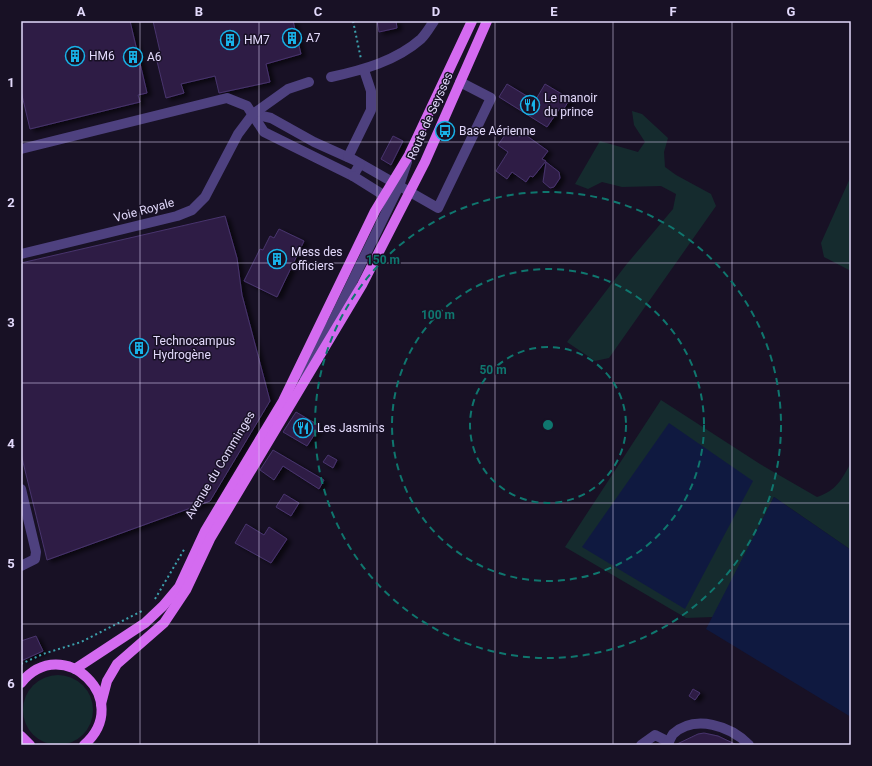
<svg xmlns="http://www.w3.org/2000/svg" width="872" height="766" font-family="Roboto,sans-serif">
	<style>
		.green { fill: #152b2e }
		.water { fill: #0f1940 }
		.building { fill: #2d1f44; stroke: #49346e; filter: url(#shadow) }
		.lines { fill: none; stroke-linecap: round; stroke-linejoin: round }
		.path { stroke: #3ca1ad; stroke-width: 2; stroke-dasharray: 2 3; stroke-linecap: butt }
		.minor { stroke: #4e417f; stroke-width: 10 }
		.major { stroke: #d46bf0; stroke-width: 10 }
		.grid { fill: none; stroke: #e2d9fb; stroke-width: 1; stroke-opacity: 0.55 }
		.ring { fill: none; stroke: #0f766e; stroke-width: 2; stroke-dasharray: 7 5 }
		.labels { text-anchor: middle; stroke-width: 3; stroke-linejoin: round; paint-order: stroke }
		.poi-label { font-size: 12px; fill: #e2d9fb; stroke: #181125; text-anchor: start }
		.street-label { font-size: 12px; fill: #e2d9fb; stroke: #181125 }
		.centre { fill: #0f766e; stroke: #181125; stroke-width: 2 }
		.ring-label { font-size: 12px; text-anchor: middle; font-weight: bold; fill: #0f766e; stroke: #181125; stroke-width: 3; stroke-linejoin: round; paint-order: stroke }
		.neatline { fill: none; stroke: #e2d9fb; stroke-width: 1.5 }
		.grid-label { font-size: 13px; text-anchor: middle; font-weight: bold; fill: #e2d9fb }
	</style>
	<defs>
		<filter id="shadow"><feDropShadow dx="4.5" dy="2.5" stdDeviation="2" flood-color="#0009"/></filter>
	</defs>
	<rect width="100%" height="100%" fill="#181125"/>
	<!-- green -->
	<g class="green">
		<path d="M 632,111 L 642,114 L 668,138 L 664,152 L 665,167 L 676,175 L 711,194 L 716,206 L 609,358 L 595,361 L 567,342 L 626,265 L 673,209 L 676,194 L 661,186 L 622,187 L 602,182 L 588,189 L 575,184 L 600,141 L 638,152 L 645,142 L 634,125 Z"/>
		<path d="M 851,176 L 851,271 L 824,257 L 821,243 Z"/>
		<path d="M 661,400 L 760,464 L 817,497 C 837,490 841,480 851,463 L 851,550 L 774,497 L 713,617 L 686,618 L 565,547 Z"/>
		<circle cx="58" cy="710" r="35"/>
	</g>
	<!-- water -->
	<g class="water">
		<path d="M 669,423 L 753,481 L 685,609 L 582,547 Z"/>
		<path d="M 774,497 L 851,550 L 851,717 L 706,629 Z"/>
	</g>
	<!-- building -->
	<g class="building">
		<path d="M 21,21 L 130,21 L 147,93 L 138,95 L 140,102 L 30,129 L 21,91 Z"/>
		<path d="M 153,21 L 293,21 L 301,54 L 266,64 L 270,82 L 219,93 L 215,76 L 181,84 L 184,93 L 166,98 L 156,57 L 161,56 Z"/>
		<path d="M 377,21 L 396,21 L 397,28 L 379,32 Z"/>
		<path d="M 507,84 L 535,101 L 545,84 L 570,99 L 563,110 L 560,108 L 547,127 L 499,97 Z"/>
		<path d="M 509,129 L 520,137 L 523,133 L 548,151 L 542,159 L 546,161 L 533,177 L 530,176 L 526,182 L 512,172 L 507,179 L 496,171 L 508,152 L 498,145 Z"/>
		<path d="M 393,136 L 403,141 L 391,165 L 381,159 Z"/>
		<path d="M 546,162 L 559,172 L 560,178 L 554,187 L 550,188 L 543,182 Z"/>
		<path d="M 225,216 L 237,258 L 242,295 L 270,401 L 210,501 L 47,560 L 21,454 L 21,263 Z"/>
		<path d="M 279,229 L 304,241 L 277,297 L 244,281 L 260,249 L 263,250 L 270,236 L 274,238 Z"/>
		<path d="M 296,412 L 320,426 L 307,446 L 283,432 Z"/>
		<path d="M 273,450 L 324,480 L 319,489 L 283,466 L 274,480 L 260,470 Z"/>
		<path d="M 328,455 L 337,460 L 333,468 L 323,462 Z"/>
		<path d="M 284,494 L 299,503 L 291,516 L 276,507 Z"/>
		<path d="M 246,524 L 264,535 L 269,527 L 287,539 L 271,563 L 235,543 Z"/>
		<path d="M 36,636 L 43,651 L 21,661 L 21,641 Z"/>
		<path d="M 693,689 L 700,693 L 695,700 L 689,696 Z"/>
		<path d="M 704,733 L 718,736 L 737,745 L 675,745 L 698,734 Z"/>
	</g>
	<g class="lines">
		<!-- path -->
		<g class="path">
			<path d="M 353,21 L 361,59"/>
			<path d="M 155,599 L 185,548"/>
			<path d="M 21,664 L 43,654 L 81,642 L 142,611"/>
		</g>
		<!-- minor -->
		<g class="minor">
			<path d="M 331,77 C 363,70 396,61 421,39 C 426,34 430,27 434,21"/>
			<path d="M 253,114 L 271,118 L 314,142 L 354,160 L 438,208 L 491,98 L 460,82"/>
			<path d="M 21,149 L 227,98 L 247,106 L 264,132 L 353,176 L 360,164"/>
			<path d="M 348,157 L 371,110 L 371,91 L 364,70"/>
			<path d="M 353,176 L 385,196 L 393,195"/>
			<path d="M 21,254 L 177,216 L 192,210 L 205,197 L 238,134 L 253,114 L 288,89 L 309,82"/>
			<path d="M 300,374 L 332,323 L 399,186 L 407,162"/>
			<path d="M 21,489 L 36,552 L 35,559 L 21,566"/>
			<path d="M 641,745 L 655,735 L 669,742"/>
			<path d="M 667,745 C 669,742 671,737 673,734 C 695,714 731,726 749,745"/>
		</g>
		<!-- major -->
		<g class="major">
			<path d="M 75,669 L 145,623 L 163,606 L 179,587 L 205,531 L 283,401 L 375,211 L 409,155 L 472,21"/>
			<path d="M 21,683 C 63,631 135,701 84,745"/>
			<path d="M 101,704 L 107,681 L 117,664 L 164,623 L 186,590 L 210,539 L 362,285 L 425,162 L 487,21"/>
			<path d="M 21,736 L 30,745"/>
		</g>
	</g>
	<!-- grid -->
	<path class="grid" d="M 140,21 L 140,745M 259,21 L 259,745M 377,21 L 377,745M 495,21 L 495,745M 613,21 L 613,745M 732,21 L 732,745M 21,142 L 851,142M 21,263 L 851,263M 21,383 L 851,383M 21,503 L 851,503M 21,624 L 851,624"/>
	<!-- distance rings -->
	<g class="ring">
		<circle cx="548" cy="425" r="78"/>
		<circle cx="548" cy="425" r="156"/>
		<circle cx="548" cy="425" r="233"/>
	</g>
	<!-- icons -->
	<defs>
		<g id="building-ring" transform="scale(1)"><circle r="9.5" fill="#181125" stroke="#18b2e8" stroke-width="1.5"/><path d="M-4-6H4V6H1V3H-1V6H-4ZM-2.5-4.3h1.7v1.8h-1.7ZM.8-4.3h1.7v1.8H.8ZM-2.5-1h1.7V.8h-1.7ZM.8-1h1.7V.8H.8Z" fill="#18b2e8"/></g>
		<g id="restaurant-ring" transform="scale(1)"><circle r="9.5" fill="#181125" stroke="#18b2e8" stroke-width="1.5"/><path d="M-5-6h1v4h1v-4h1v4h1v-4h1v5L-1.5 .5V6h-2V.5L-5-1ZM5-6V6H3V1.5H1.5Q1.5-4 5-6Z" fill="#18b2e8"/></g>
		<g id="bus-ring" transform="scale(1)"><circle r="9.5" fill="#181125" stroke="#18b2e8" stroke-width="1.5"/><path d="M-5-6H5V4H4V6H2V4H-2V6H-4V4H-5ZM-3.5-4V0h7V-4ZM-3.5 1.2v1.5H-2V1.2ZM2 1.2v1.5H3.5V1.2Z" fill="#18b2e8"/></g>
	</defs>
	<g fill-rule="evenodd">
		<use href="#building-ring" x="292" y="38"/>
		<use href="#building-ring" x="230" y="40"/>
		<use href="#building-ring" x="75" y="56"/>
		<use href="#building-ring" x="133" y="57"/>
		<use href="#restaurant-ring" x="530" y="105"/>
		<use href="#bus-ring" x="445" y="131"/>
		<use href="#building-ring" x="277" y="259"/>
		<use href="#building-ring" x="139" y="348"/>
		<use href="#restaurant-ring" x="303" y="428"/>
	</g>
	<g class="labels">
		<!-- poi labels -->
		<g class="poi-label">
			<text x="306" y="42">A7</text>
			<text x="244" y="44">HM7</text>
			<text x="89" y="60">HM6</text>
			<text x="147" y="61">A6</text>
			<text x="544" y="102">Le manoir<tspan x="544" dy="14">du prince</tspan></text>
			<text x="459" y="135">Base Aérienne</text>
			<text x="291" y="256">Mess des<tspan x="291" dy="14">officiers</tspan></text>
			<text x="153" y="345">Technocampus<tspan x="153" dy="14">Hydrogène</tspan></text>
			<text x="317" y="432">Les Jasmins</text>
		</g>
		<!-- street labels -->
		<g class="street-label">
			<text transform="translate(430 116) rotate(-66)" y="4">Route de Seysses</text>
			<text transform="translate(144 210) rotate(-15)" y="4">Voie Royale</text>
			<text transform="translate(220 465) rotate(-59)" y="4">Avenue du Comminges</text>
		</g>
	</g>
	<circle cx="548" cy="425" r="6" class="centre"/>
	<g class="ring-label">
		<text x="383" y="264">150 m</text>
		<text x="438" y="319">100 m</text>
		<text x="493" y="374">50 m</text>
	</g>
	<!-- border -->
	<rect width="872" height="766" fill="none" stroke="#181125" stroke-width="44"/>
	<rect x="22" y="22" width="828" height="722" class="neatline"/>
	<g class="grid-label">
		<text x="81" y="16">A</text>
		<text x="199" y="16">B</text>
		<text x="318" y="16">C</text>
		<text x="436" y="16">D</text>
		<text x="554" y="16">E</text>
		<text x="673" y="16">F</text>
		<text x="791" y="16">G</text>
		<text x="11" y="87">1</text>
		<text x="11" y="207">2</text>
		<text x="11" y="327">3</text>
		<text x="11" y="448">4</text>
		<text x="11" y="568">5</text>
		<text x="11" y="688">6</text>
	</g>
</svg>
